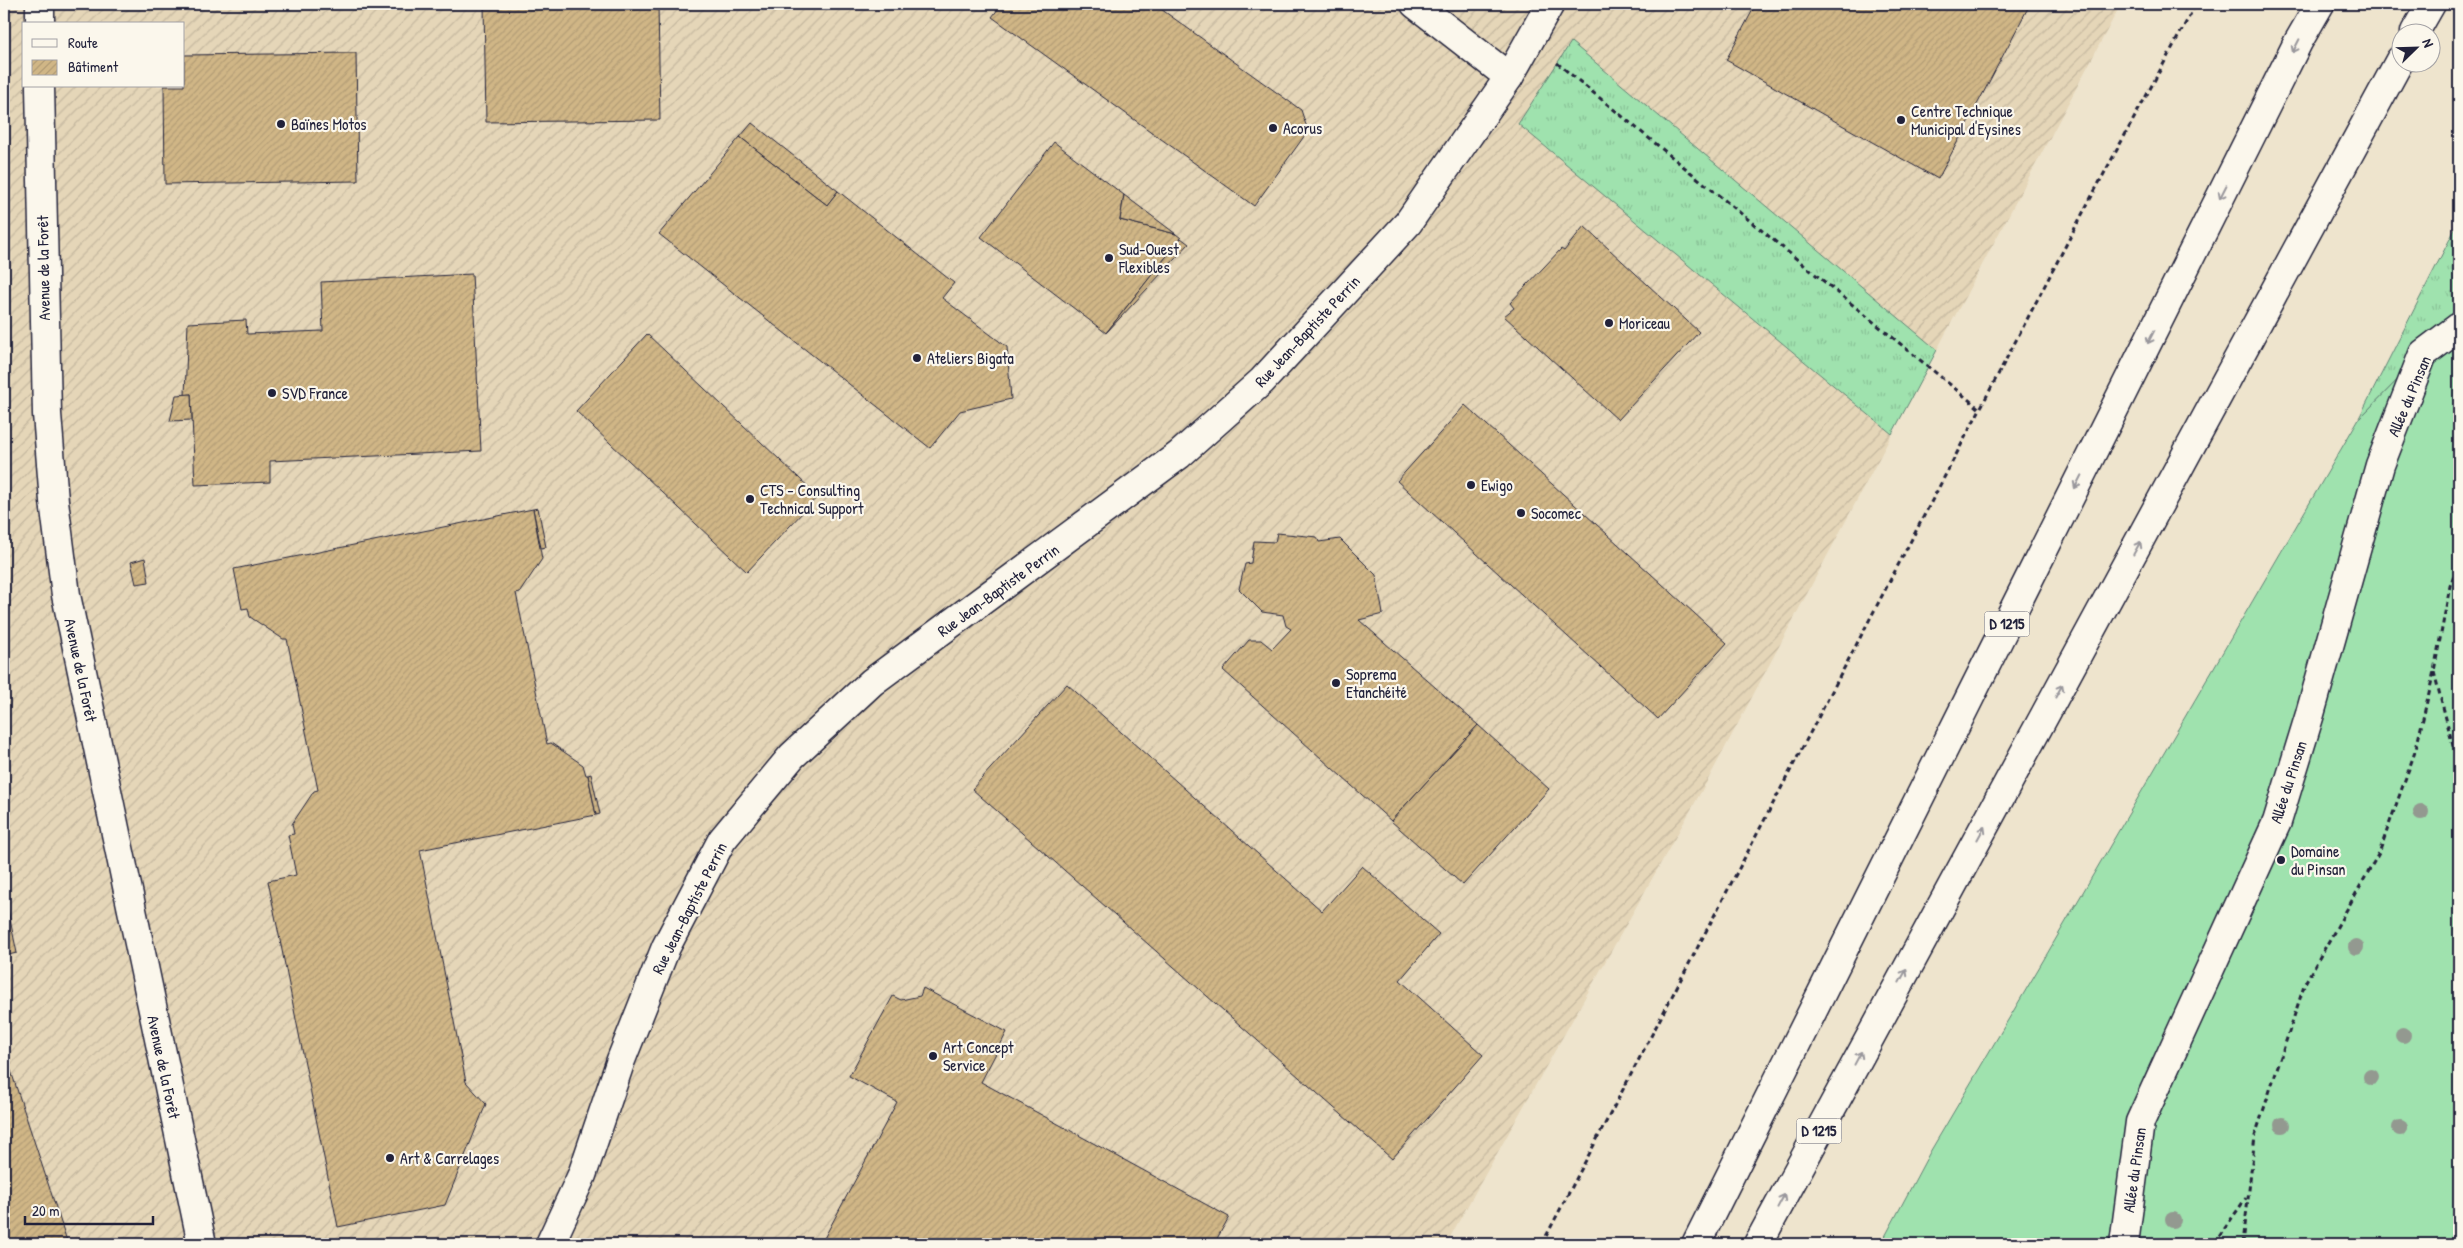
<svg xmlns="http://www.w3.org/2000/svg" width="2463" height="1248" font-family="'Patrick Hand',sans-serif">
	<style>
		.industrial { fill: url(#industrial-furrows); fill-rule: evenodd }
		.grass { fill: url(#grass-tufts); stroke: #608274 }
		.garden { fill: #9fe2ae; stroke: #608274 }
		.building { fill: url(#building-hatch); stroke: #22223b }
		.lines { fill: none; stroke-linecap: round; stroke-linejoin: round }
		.minor-casing { stroke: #22223b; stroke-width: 31 }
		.highway-casing { stroke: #22223b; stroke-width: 31 }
		.path { stroke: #22223b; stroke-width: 3; stroke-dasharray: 5 4; stroke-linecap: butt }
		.minor { stroke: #fbf7ec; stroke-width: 28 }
		.highway { stroke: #fbf7ec; stroke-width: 28 }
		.tree { fill: #939990 }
		.oneway { stroke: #99979c }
		.poi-dot { fill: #22223b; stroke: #fbf7ec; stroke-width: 2 }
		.labels { text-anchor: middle; stroke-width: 4.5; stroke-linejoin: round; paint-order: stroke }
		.shield { fill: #fbf7ec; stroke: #636270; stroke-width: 1 }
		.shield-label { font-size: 15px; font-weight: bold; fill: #22223b }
		.poi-label { font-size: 16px; fill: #22223b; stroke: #fbf7ec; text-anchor: start }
		.street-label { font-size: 16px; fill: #22223b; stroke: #fbf7ec }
	</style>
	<defs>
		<pattern id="industrial-furrows" width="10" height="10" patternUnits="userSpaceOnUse" patternTransform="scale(1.25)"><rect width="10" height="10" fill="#e5d6b8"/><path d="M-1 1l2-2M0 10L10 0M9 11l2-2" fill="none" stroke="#c4b79f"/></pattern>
		<pattern id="grass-tufts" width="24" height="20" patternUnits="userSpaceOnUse" patternTransform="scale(1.25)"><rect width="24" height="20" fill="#9fe2ae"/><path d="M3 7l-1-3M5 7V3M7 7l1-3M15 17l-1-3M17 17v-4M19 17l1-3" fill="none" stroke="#89c297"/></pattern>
		<pattern id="building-hatch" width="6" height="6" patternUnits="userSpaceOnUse" patternTransform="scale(1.25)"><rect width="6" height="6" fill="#d0b686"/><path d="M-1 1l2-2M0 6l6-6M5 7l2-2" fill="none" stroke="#b29c75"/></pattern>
	</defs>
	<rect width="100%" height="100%" fill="#eee4cd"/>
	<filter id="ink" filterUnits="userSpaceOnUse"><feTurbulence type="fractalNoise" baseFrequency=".02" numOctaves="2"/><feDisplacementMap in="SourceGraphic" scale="10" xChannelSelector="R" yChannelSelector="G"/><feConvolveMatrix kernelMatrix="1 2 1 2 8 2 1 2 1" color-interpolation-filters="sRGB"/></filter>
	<g filter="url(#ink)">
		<!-- industrial -->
		<path class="industrial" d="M 4,4 L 2121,4 L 1710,776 L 1446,1244 L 4,1244 ZM 24,24 L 184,24 L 184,86 L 24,86 Z"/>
		<!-- grass -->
		<g class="grass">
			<path d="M 1571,42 L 1937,350 L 1892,434 L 1518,124 Z"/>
			<path d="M 2459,221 L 2459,327 L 2423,354 L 2358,420 Z"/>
		</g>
		<!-- garden -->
		<path class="garden" d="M 2459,327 L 2459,1244 L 1881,1244 L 1930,1152 L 2040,966 L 2358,420 L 2423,354 Z"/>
		<!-- building -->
		<g class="building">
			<path d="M 484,4 L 658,4 L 660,120 L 486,122 Z"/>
			<path d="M 1002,4 L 1154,4 L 1301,110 L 1308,131 L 1254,206 L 992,17 Z"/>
			<path d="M 1756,4 L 2030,4 L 1938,179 L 1726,60 Z"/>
			<path d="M 356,53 L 358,181 L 165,184 L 164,86 L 184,86 L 184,55 Z"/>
			<path d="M 752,123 L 838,191 L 827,205 L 740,137 Z"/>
			<path d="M 740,137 L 827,205 L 838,191 L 954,283 L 942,298 L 1007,347 L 1011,399 L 960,411 L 930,448 L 659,234 Z"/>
			<path d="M 1054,142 L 1124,195 L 1120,220 L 1176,234 L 1181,238 L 1106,333 L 981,237 Z"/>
			<path d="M 1124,195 L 1176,234 L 1120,220 Z"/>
			<path d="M 1584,226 L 1699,332 L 1618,420 L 1504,316 L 1514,308 L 1510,303 L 1561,249 L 1564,251 Z"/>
			<path d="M 1181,238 L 1189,244 L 1106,333 Z"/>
			<path d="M 472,274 L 481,451 L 270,461 L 270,482 L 195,485 L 191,394 L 185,395 L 188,323 L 246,320 L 247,334 L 323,331 L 321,282 Z"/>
			<path d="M 647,334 L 818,496 L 747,572 L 576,411 Z"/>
			<path d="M 191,394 L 192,420 L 170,421 L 176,395 Z"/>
			<path d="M 1465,405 L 1727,643 L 1658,719 L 1397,481 Z"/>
			<path d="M 538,508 L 546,547 L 541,548 L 533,509 Z"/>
			<path d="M 533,509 L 542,559 L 520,592 L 516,593 L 547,744 L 551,743 L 583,765 L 586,775 L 588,775 L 596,815 L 420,850 L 466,1082 L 486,1104 L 445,1205 L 338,1227 L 268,881 L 296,875 L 288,835 L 294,834 L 292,824 L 314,791 L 318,790 L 287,639 L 283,639 L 250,617 L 248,608 L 242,609 L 234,569 Z"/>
			<path d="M 1277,533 L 1317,537 L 1319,542 L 1340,539 L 1376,575 L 1383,614 L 1359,620 L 1478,725 L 1391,821 L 1223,670 L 1249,640 L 1261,640 L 1272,649 L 1291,629 L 1286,626 L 1283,615 L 1262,612 L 1239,589 L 1245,564 L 1251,563 L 1254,541 L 1275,542 Z"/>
			<path d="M 145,558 L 149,582 L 136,584 L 131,562 Z"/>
			<path d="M 1067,684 L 1322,911 L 1362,866 L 1439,934 L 1400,980 L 1483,1055 L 1392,1159 L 972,789 Z"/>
			<path d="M 1478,725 L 1549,789 L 1463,885 L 1391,821 Z"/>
			<path d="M 591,774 L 600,814 L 596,815 L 588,775 Z"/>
			<path d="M 4,891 L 17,953 L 4,956 Z"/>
			<path d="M 923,988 L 1007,1032 L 981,1082 L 1229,1217 L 1214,1244 L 821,1244 L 897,1102 L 849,1076 L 893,996 L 901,1000 L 920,996 Z"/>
			<path d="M 9,1065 L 68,1244 L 4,1244 L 4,1066 Z"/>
		</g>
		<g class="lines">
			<!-- minor casing -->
			<g class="minor-casing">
				<g id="minor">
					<path d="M 40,4 L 40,24"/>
					<path d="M 1415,4 L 1509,77"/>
					<path d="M 40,86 L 47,414 L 54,501 L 66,595 L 202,1244"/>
					<path d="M 550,1244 L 582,1175 L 621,1060 L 666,947 L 722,840 L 792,756 L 872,682 L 1179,455 L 1262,381 L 1408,223 L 1509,77 L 1550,4"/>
					<path d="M 2124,1244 L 2140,1122 L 2277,822 L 2310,714 L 2380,465 L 2423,354 L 2459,327"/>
				</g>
			</g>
			<!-- highway casing -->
			<g class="highway-casing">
				<g id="highway">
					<path d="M 2415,32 L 2431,4"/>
					<path d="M 1696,1244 L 2298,42 L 2320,4"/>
					<path d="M 1758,1244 L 2400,60"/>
				</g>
			</g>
			<!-- path -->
			<g class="path">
				<path d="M 1557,63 L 1980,409"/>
				<path d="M 2434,672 L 2459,769"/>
				<path d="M 1542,1244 L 2087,205 L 2196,4"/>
				<path d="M 2214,1244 L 2246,1198"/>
				<path d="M 2243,1244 L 2255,1136 L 2305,983 L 2379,853 L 2416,749 L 2434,671 L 2450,586 L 2459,561"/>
			</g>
			<!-- minor -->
			<use href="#minor" class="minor"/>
			<!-- highway -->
			<use href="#highway" class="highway"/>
		</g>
		<!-- trees -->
		<g class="tree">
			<circle cx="2421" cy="812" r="8"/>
			<circle cx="2356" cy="947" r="8"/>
			<circle cx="2403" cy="1035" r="8"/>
			<circle cx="2371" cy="1077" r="8"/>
			<circle cx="2282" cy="1125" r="8"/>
			<circle cx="2400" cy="1128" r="8"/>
			<circle cx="2173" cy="1220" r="8"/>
		</g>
		<!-- one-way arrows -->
		<defs><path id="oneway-shaft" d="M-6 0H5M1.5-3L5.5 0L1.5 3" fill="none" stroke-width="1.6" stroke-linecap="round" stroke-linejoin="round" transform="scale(1.25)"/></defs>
		<g class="oneway">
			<use href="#oneway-shaft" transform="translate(2296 46) rotate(117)"/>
			<use href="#oneway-shaft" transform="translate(2223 192) rotate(117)"/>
			<use href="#oneway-shaft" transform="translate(2151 337) rotate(117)"/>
			<use href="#oneway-shaft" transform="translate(2078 482) rotate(117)"/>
			<use href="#oneway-shaft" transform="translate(2137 548) rotate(-61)"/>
			<use href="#oneway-shaft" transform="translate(2059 691) rotate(-61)"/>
			<use href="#oneway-shaft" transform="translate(1981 833) rotate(-61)"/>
			<use href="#oneway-shaft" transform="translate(1903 976) rotate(-61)"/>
			<use href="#oneway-shaft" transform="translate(1858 1058) rotate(-62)"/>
			<use href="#oneway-shaft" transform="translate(1781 1201) rotate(-62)"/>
		</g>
	</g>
	<!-- markers -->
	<g class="poi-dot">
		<circle cx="1901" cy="120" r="5"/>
		<circle cx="281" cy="124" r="5"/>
		<circle cx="1273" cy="128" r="5"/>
		<circle cx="1109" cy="258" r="5"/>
		<circle cx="1609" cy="323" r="5"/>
		<circle cx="917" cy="358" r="5"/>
		<circle cx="272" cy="393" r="5"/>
		<circle cx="1471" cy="485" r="5"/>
		<circle cx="750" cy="499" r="5"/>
		<circle cx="1521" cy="513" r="5"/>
		<circle cx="1336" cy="683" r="5"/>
		<circle cx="2281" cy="860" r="5"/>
		<circle cx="933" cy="1056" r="5"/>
		<circle cx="390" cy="1158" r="5"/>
	</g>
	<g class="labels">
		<!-- shield labels -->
		<g class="shield">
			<rect x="1984.5" y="611.5" width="45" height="25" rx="4"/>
			<rect x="1796.5" y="1118.5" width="45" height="25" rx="4"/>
		</g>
		<g class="shield-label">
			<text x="2007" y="629">D 1215</text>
			<text x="1819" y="1136">D 1215</text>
		</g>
		<!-- poi labels -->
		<g class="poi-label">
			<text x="1911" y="117">Centre Technique<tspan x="1911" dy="18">Municipal d'Eysines</tspan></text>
			<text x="291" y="130">Baïnes Motos</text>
			<text x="1283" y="134">Acorus</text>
			<text x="1119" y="255">Sud-Ouest<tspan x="1119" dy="18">Flexibles</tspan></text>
			<text x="1619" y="329">Moriceau</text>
			<text x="927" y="364">Ateliers Bigata</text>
			<text x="282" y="399">SVD France</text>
			<text x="1481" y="491">Ewigo</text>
			<text x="760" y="496">CTS - Consulting<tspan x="760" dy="18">Technical Support</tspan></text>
			<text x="1531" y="519">Socomec</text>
			<text x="1346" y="680">Soprema<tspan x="1346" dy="18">Etanchéité</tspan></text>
			<text x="2291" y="857">Domaine<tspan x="2291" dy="18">du Pinsan</tspan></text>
			<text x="943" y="1053">Art Concept<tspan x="943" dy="18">Service</tspan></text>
			<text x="400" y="1164">Art &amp; Carrelages</text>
		</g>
		<!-- street labels -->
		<g class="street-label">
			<text transform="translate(43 268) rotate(-91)" y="6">Avenue de la Forêt</text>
			<text transform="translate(1307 331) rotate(-47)" y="6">Rue Jean-Baptiste Perrin</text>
			<text transform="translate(2409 396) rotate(-67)" y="6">Allée du Pinsan</text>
			<text transform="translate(998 590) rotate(-36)" y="6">Rue Jean-Baptiste Perrin</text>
			<text transform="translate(81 670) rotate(78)" y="6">Avenue de la Forêt</text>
			<text transform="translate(2288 782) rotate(-72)" y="6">Allée du Pinsan</text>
			<text transform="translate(689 908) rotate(-63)" y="6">Rue Jean-Baptiste Perrin</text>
			<text transform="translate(164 1067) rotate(78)" y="6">Avenue de la Forêt</text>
			<text transform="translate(2134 1170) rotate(-82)" y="6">Allée du Pinsan</text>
		</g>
	</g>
	<!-- margin -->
	<rect width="2463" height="1248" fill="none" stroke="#fbf7ec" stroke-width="20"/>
	<rect x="10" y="10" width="2443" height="1228" fill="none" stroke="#22223b" stroke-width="2" filter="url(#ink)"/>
	<!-- legend -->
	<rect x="22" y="22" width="162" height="65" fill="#fbf7ec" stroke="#a4a2a5"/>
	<rect x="32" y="39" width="25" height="8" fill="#fbf7ec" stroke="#a4a2a5"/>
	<text x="68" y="48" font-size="15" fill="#22223b">Route</text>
	<rect x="32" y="60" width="25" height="15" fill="url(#building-hatch)" stroke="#a4a2a5"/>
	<text x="68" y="72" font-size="15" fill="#22223b">Bâtiment</text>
	<!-- north arrow -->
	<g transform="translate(2416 48) rotate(67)"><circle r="24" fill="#fbf7ec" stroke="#a4a2a5"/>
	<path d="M0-4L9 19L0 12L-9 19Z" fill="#22223b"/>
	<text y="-8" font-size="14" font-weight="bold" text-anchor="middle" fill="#22223b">N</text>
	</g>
	<!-- scale -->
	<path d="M25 1216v8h128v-8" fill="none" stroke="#22223b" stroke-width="2.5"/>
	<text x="32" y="1216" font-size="15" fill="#22223b" stroke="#fbf7ec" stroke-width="4" paint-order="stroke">20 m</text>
</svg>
